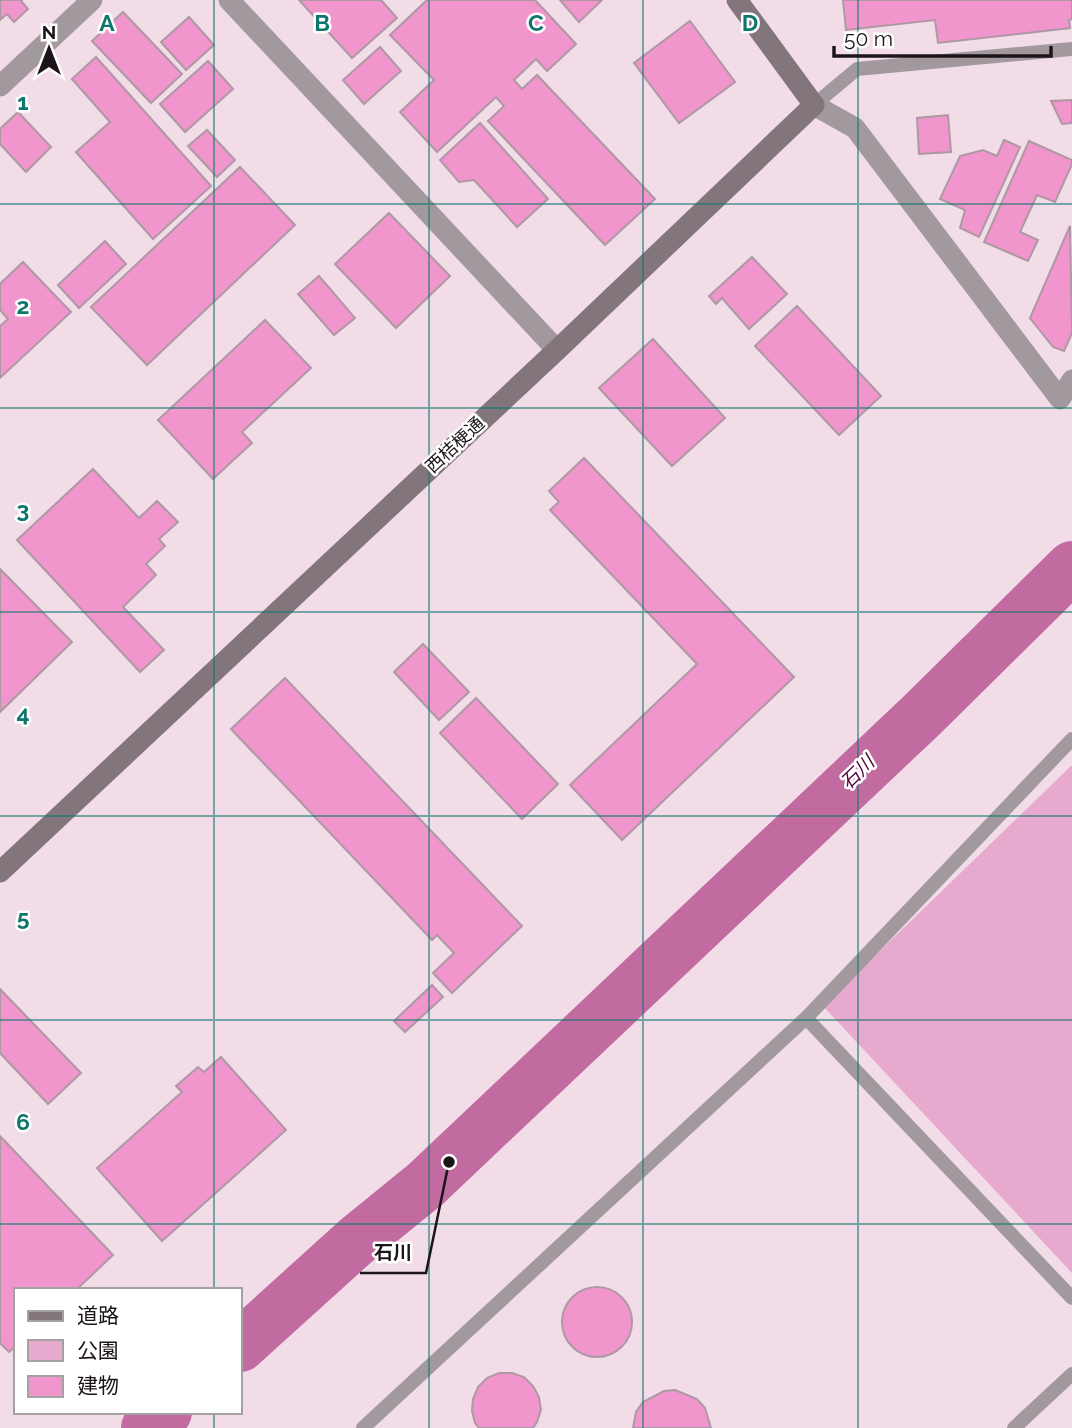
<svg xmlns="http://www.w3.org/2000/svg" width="1072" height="1428" font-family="Raleway,'Noto Sans JP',sans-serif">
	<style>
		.green { fill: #e7a9cd }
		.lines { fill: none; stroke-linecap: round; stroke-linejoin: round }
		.river { stroke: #c16ba0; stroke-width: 52 }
		.building { fill: #f196cd; stroke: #ad98a4; stroke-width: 2 }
		.lane { stroke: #a2999e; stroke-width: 14 }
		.street { stroke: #a2999e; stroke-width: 21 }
		.secondary { stroke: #82757c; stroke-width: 21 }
		.grid { fill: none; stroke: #0f766e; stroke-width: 2; stroke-opacity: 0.55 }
		.labels { text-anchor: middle; stroke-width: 5; stroke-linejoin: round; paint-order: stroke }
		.street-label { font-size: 18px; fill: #1b1418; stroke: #fff }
		.water-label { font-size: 19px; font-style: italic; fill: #51003b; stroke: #fff }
		.grid-label { font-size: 23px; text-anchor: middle; font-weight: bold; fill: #0f766e; stroke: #fff; stroke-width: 5; stroke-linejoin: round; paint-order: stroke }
		.leader { fill: none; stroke: #1b1418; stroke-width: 2.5 }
		.callout-dot { fill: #1b1418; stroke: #fff; stroke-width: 2.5 }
		.callout-label { font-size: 19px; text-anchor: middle; font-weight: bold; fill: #1b1418; stroke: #fff; stroke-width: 5; stroke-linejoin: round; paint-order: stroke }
	</style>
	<rect width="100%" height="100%" fill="#f2dce8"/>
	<!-- green -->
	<path class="green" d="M 1072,765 L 1072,1273 L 823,1006 Z"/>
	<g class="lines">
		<!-- river -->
		<g class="river">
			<path d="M 240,1346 L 356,1241 L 426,1184 L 922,715 L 1072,567"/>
			<path d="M 147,1428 L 166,1412"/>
		</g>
	</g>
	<!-- building -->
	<g class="building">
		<path d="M 0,0 L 22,0 L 21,1 L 28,9 L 14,22 L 7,14 L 0,20 Z"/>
		<path d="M 299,0 L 381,0 L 397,18 L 352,58 Z"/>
		<path d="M 427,0 L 535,0 L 576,44 L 547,71 L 536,59 L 514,80 L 522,89 L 537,75 L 655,199 L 605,245 L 488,121 L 504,106 L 496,97 L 437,152 L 400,112 L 434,80 L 390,35 Z"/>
		<path d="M 560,0 L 602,0 L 579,22 Z"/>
		<path d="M 843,0 L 1072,0 L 1072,19 L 1069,20 L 1070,28 L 938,43 L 935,20 L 846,30 Z"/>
		<path d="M 123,12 L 182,74 L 151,103 L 92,41 Z"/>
		<path d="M 189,17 L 214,45 L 186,70 L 161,42 Z"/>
		<path d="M 690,21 L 735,82 L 679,123 L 634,63 Z"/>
		<path d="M 380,47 L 401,71 L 364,104 L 343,80 Z"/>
		<path d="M 96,57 L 211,186 L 153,239 L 76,152 L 110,122 L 72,79 Z"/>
		<path d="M 208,61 L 233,89 L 185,132 L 160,104 Z"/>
		<path d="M 1072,100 L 1072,123 L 1062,124 L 1051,101 Z"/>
		<path d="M 18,112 L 51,147 L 26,172 L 0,144 L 0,129 Z"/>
		<path d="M 948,115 L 951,152 L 919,154 L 917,118 Z"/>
		<path d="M 480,123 L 548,199 L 517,227 L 474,180 L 459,182 L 440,160 Z"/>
		<path d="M 207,130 L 235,160 L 217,177 L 188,146 Z"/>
		<path d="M 1004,140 L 1020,147 L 979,237 L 960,228 L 965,210 L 940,199 L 960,156 L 983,150 L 997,156 Z"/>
		<path d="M 1029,141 L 1072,160 L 1072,164 L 1055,202 L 1037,195 L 1020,232 L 1038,240 L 1028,261 L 984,242 Z"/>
		<path d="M 240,167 L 295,225 L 147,365 L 91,307 Z"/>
		<path d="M 389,213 L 450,276 L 396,328 L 335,264 Z"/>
		<path d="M 1070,226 L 1072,333 L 1064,351 L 1053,347 L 1030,318 Z"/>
		<path d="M 105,241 L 126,264 L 79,308 L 58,285 Z"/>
		<path d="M 752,257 L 787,294 L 749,329 L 722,298 L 716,304 L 709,296 Z"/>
		<path d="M 23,262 L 71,312 L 0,378 L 0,326 L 8,319 L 0,310 L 0,284 Z"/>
		<path d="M 319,276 L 355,318 L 334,335 L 298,294 Z"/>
		<path d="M 797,306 L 881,396 L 839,435 L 755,346 Z"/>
		<path d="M 265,320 L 311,368 L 242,432 L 252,443 L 213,479 L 158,420 Z"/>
		<path d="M 653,339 L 725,418 L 672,466 L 599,388 Z"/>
		<path d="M 584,458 L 794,677 L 622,840 L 570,785 L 697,664 L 550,510 L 559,502 L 549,491 Z"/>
		<path d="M 93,469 L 139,518 L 157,501 L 178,522 L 159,539 L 165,546 L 146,564 L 156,575 L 123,607 L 164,650 L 140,672 L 17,540 Z"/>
		<path d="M 0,569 L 72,642 L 0,712 Z"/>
		<path d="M 423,644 L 469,692 L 439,720 L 394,672 Z"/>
		<path d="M 285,678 L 522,926 L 452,993 L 433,973 L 454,953 L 437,935 L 432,940 L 231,729 Z"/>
		<path d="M 476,698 L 558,784 L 522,819 L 440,733 Z"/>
		<path d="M 432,985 L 443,997 L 405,1032 L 394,1021 Z"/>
		<path d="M 0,989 L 81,1073 L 48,1104 L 0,1053 Z"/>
		<path d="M 221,1057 L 286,1130 L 162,1241 L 97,1168 L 182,1092 L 176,1086 L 198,1067 L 204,1072 Z"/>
		<path d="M 0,1136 L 113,1255 L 76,1290 L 16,1290 L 16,1346 L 9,1352 L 0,1343 Z"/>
		<circle cx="597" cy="1322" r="35"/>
		<path d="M 499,1373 L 512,1373 L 524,1377 L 533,1386 L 539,1397 L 541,1410 L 537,1422 L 533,1428 L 479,1428 L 475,1423 L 472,1411 L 473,1399 L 478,1387 L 487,1378 Z"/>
		<path d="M 675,1390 L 697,1399 L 705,1408 L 711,1428 L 633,1428 L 636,1412 L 643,1402 L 664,1391 Z"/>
	</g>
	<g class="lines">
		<!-- lane -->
		<g class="lane">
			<path d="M 814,105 L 857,69 L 1072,49"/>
			<path d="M 806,1018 L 1072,1298"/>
			<path d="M 363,1428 L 806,1018 L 1072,739"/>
			<path d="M 1014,1428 L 1072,1374"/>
		</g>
		<!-- street -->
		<g class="street">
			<path d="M 229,0 L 557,350"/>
			<path d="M 0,86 L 92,0"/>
			<path d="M 814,105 L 855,128 L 1060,399 L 1072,380"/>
		</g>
		<!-- secondary -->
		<path class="secondary" d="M 0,872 L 557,350 L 814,105 L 737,0"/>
	</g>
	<!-- grid -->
	<path class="grid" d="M 214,0 L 214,1290M 429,0 L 429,1428M 643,0 L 643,1428M 858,0 L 858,1428M 0,204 L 1072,204M 0,408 L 1072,408M 0,612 L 1072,612M 0,816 L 1072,816M 0,1020 L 1072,1020M 0,1224 L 1072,1224M 214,1412 L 214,1428"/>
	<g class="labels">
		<!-- street labels -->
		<g class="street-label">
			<text transform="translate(455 445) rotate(-43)" y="6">西桔梗通</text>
		</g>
		<!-- water labels -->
		<g class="water-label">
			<text transform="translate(857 772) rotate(-44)" y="7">石川</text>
		</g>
	</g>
	<g class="grid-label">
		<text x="107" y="31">A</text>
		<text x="322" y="31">B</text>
		<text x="536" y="31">C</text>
		<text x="750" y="31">D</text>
		<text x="23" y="110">1</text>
		<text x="23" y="314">2</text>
		<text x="23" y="518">3</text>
		<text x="23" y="722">4</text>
		<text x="23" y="926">5</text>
		<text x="23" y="1130">6</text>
	</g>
	<!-- callouts -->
	<path class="leader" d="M449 1162L426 1273H360"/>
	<circle class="callout-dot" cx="449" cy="1162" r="7"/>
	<g class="callout-label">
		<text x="393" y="1259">石川</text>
	</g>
	<!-- legend -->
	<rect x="14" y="1288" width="228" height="126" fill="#ffffff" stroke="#a4a1a3" stroke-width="2"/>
	<rect x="28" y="1311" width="35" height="10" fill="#82757c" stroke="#a4a1a3" stroke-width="2"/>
	<text x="77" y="1323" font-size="21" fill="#1b1418">道路</text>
	<rect x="28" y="1340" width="35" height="21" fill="#e7a9cd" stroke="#a4a1a3" stroke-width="2"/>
	<text x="77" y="1358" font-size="21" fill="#1b1418">公園</text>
	<rect x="28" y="1376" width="35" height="21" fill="#f196cd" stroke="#a4a1a3" stroke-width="2"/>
	<text x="77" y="1393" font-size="21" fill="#1b1418">建物</text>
	<!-- north arrow -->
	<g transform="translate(49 49)" stroke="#ffffff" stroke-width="5" paint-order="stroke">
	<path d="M0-5L12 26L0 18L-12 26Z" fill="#1b1418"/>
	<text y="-10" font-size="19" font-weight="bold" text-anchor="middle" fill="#1b1418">N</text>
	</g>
	<!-- scale -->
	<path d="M834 46v10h217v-10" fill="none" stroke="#1b1418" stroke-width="3.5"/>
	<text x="844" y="46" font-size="21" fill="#1b1418" stroke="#ffffff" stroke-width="5" paint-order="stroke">50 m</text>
</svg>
